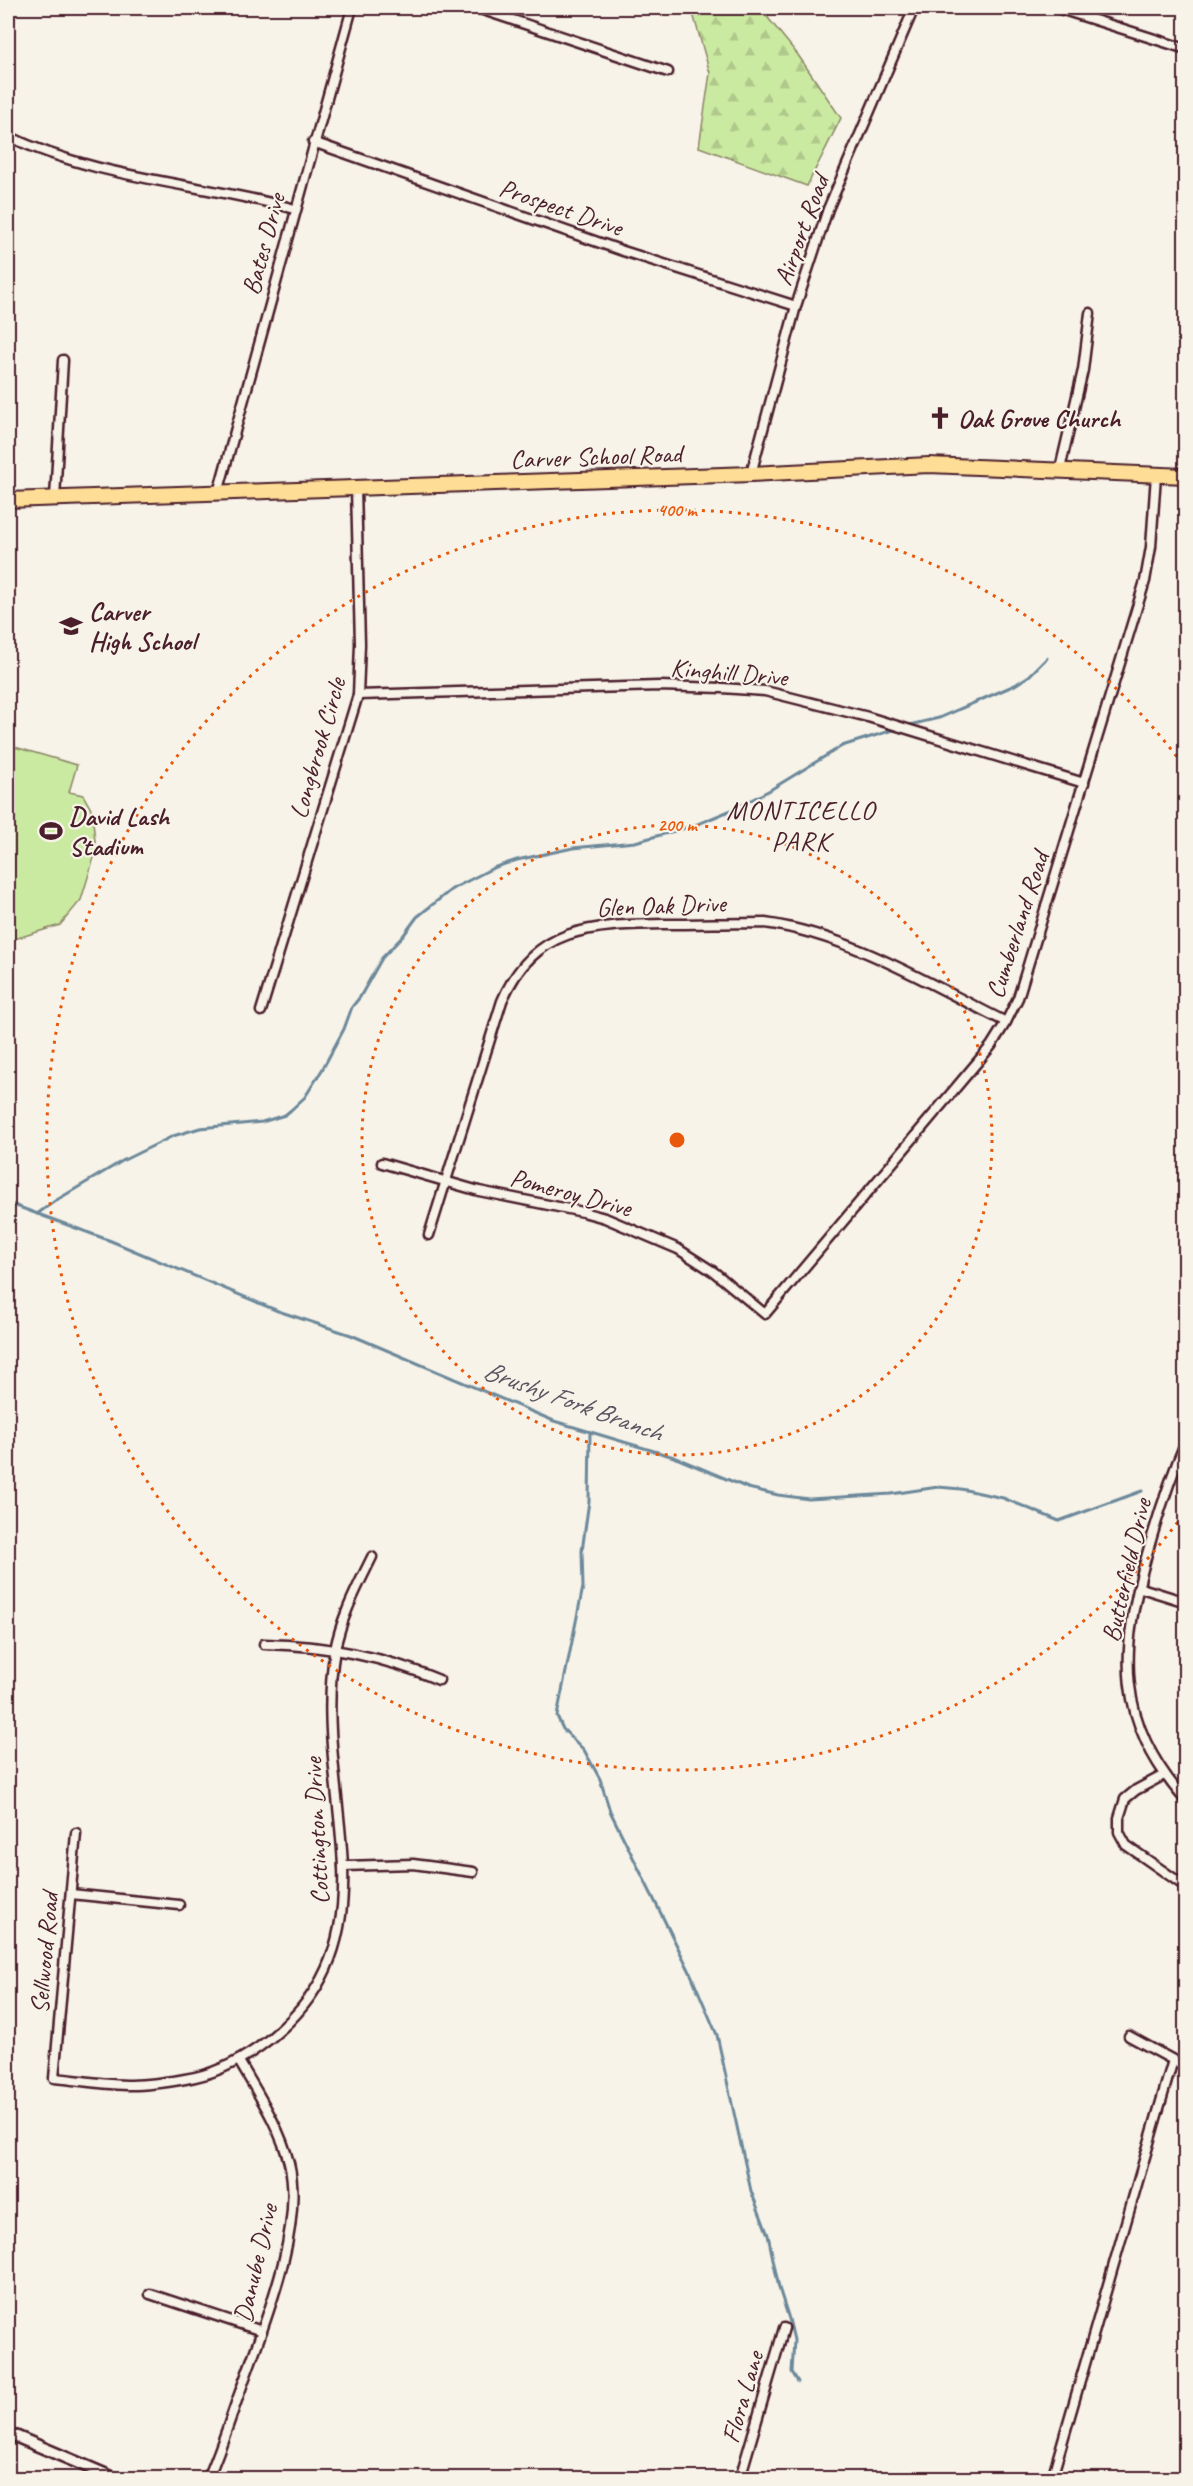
<svg xmlns="http://www.w3.org/2000/svg" width="1193" height="2486" font-family="Caveat,sans-serif">
	<style>
		.green { fill: #cbeaa1; stroke: #8a8466; stroke-width: 1.5 }
		.forest { fill: url(#forest-firs); stroke: #8a8466; stroke-width: 1.5 }
		.lines { fill: none; stroke-linecap: round; stroke-linejoin: round }
		.stream { stroke: #6c889a; stroke-width: 3 }
		.minor-casing { stroke: #4a1f2b; stroke-width: 13 }
		.tertiary-casing { stroke: #4a1f2b; stroke-width: 15 }
		.primary-casing { stroke: #4a1f2b; stroke-width: 18 }
		.minor { stroke: #f7f3e8; stroke-width: 8 }
		.tertiary { stroke: #f7f3e8; stroke-width: 10 }
		.primary { stroke: #fedd96; stroke-width: 14 }
		.ring { fill: none; stroke: #e8590c; stroke-width: 3; stroke-dasharray: 3 6 }
		.labels { text-anchor: middle; stroke-width: 4.5; stroke-linejoin: round; paint-order: stroke }
		.street-label { font-size: 26px; fill: #4a1f2b; stroke: #f7f3e8 }
		.poi-label { font-size: 26px; font-weight: bold; fill: #4a1f2b; stroke: #f7f3e8; text-anchor: start }
		.neighbourhood-label { font-size: 27px; letter-spacing: 1.5px; fill: #4a1f2b; stroke: #f7f3e8 }
		.water-label { font-size: 27px; font-style: italic; fill: #5b5462; stroke: #f7f3e8 }
		.centre { fill: #e8590c; stroke: #f7f3e8; stroke-width: 3 }
		.ring-label { font-size: 18px; text-anchor: middle; font-weight: bold; fill: #e8590c; stroke: #f7f3e8; stroke-width: 4.5; stroke-linejoin: round; paint-order: stroke }
	</style>
	<defs>
		<pattern id="forest-firs" width="22" height="20" patternUnits="userSpaceOnUse" patternTransform="scale(1.5)"><rect width="22" height="20" fill="#cbeaa1"/><path d="M5 1l3.5 6h-7zM16 11l3.5 6h-7z" fill="#b0c88b"/></pattern>
	</defs>
	<rect width="100%" height="100%" fill="#f7f3e8"/>
	<filter id="ink" filterUnits="userSpaceOnUse"><feTurbulence type="fractalNoise" baseFrequency=".0167" numOctaves="2"/><feDisplacementMap in="SourceGraphic" scale="12" xChannelSelector="R" yChannelSelector="G"/><feConvolveMatrix kernelMatrix="1 2 1 2 8 2 1 2 1" color-interpolation-filters="sRGB"/></filter>
	<g filter="url(#ink)">
		<!-- green -->
		<path class="green" d="M 8,745 L 77,765 L 69,792 L 83,795 L 92,811 L 96,851 L 81,900 L 60,925 L 8,941 Z"/>
		<!-- forest -->
		<path class="forest" d="M 686,8 L 760,8 L 798,55 L 841,118 L 807,186 L 699,147 L 710,73 L 692,10 Z"/>
		<g class="lines">
			<!-- stream -->
			<g class="stream">
				<path d="M 905,726 L 939,718 L 1015,685 L 1029,676 L 1047,658"/>
				<path d="M 8,1203 L 111,1241 L 278,1311 L 351,1335 L 554,1421 L 674,1457 L 748,1488 L 778,1495 L 809,1499 L 891,1494 L 938,1487 L 961,1489 L 1003,1498 L 1059,1521 L 1142,1491"/>
				<path d="M 37,1214 L 55,1201 L 124,1160 L 173,1136 L 200,1128 L 262,1122 L 285,1115 L 291,1110 L 305,1097 L 322,1070 L 344,1029 L 352,1007 L 360,997 L 382,958 L 403,936 L 417,917 L 452,889 L 493,868 L 517,860 L 573,848 L 635,842 L 693,826 L 734,809 L 770,790 L 842,746 L 896,729"/>
				<path d="M 590,1432 L 589,1501 L 582,1551 L 583,1587 L 557,1716 L 563,1729 L 584,1750 L 600,1779 L 610,1811 L 690,1972 L 717,2035 L 751,2191 L 768,2235 L 779,2288 L 789,2319 L 794,2340 L 792,2372 L 798,2382"/>
				<path d="M 1183,1483 L 1186,1483"/>
			</g>
			<!-- minor casing -->
			<g class="minor-casing">
				<g id="minor">
					<path d="M 477,8 L 668,72"/>
					<path d="M 1057,8 L 1186,49"/>
					<path d="M 8,136 C 97,179 200,183 295,209"/>
					<path d="M 313,142 L 623,251 L 796,306"/>
					<path d="M 1060,469 L 1083,370 L 1090,313"/>
					<path d="M 751,474 L 796,306 L 828,209 L 914,8"/>
					<path d="M 218,493 L 352,8"/>
					<path d="M 55,498 L 63,360"/>
					<path d="M 358,695 L 659,686 L 722,688 L 765,691 L 868,717 L 1084,783"/>
					<path d="M 261,1011 L 358,695 L 360,644 L 356,488"/>
					<path d="M 382,1163 L 479,1191 L 583,1212 L 605,1218 L 678,1249 L 714,1272 L 765,1314 L 991,1046 L 1006,1022 L 1018,998 L 1145,581 L 1151,547 L 1156,475"/>
					<path d="M 429,1235 L 502,1001 C 534,926 592,925 663,924 C 697,924 731,923 765,923 C 851,935 929,984 1006,1022"/>
					<path d="M 1186,1441 C 1170,1478 1158,1515 1147,1554 C 1120,1652 1115,1720 1186,1801"/>
					<path d="M 1138,1587 L 1186,1602"/>
					<path d="M 264,1644 C 325,1645 383,1656 439,1680"/>
					<path d="M 1164,1775 L 1136,1790 L 1125,1799 L 1119,1818 L 1119,1832 L 1126,1845 L 1186,1887"/>
					<path d="M 76,1833 L 54,2078 C 79,2080 105,2085 131,2085 C 148,2085 168,2082 185,2079 C 211,2075 238,2062 259,2047 C 323,2001 346,1945 343,1867 C 340,1795 322,1722 335,1650 C 341,1617 358,1586 372,1557"/>
					<path d="M 343,1866 L 413,1864 L 473,1872"/>
					<path d="M 71,1894 L 179,1905"/>
					<path d="M 1129,2036 L 1186,2067"/>
					<path d="M 150,2294 L 262,2331"/>
					<path d="M 208,2478 C 221,2449 230,2419 241,2389 C 263,2327 305,2228 289,2163 C 280,2127 258,2094 239,2061"/>
					<path d="M 740,2478 L 784,2328"/>
					<path d="M 1052,2478 L 1173,2060"/>
				</g>
			</g>
			<!-- tertiary casing -->
			<g class="tertiary-casing">
				<path id="tertiary" d="M 8,2433 L 114,2478"/>
			</g>
			<!-- primary casing -->
			<g class="primary-casing">
				<path id="primary" d="M 8,500 L 751,474 L 929,465 L 1186,476"/>
			</g>
			<!-- minor -->
			<use href="#minor" class="minor"/>
			<!-- tertiary -->
			<use href="#tertiary" class="tertiary"/>
			<!-- primary -->
			<use href="#primary" class="primary"/>
		</g>
	</g>
	<!-- distance rings -->
	<g class="ring">
		<circle cx="677" cy="1140" r="315"/>
		<path d="M1183 1515A630 630 0 1 1 1183 765"/>
	</g>
	<!-- icons -->
	<defs>
		<g id="church-bare" transform="scale(1.8)"><path d="M-1.2-6h2.4v3.5h3.3v2.4h-3.3V6h-2.4V-.1h-3.3v-2.4h3.3Z" fill="#4a1f2b" stroke="#f7f3e8" stroke-width="2.5" paint-order="stroke"/></g>
		<g id="school-bare" transform="scale(1.8)"><path d="M0-5L7-2L0 1L-7-2ZM-4 1L0 2.5L4 1V4Q0 6-4 4Z" fill="#4a1f2b" stroke="#f7f3e8" stroke-width="2.5" paint-order="stroke"/></g>
		<g id="stadium-bare" transform="scale(1.8)"><path d="M0-5a6.5 5 0 1 0 0 10a6.5 5 0 1 0 0-10ZM-3.5-1.8h7v3.6h-7Z" fill="#4a1f2b" stroke="#f7f3e8" stroke-width="2.5" paint-order="stroke"/></g>
	</defs>
	<g fill-rule="evenodd">
		<use href="#church-bare" x="940" y="418"/>
		<use href="#school-bare" x="71" y="626"/>
		<use href="#stadium-bare" x="51" y="831"/>
	</g>
	<g class="labels">
		<!-- street labels -->
		<g class="street-label">
			<text transform="translate(561 207) rotate(19)" y="9">Prospect Drive</text>
			<text transform="translate(801 230) rotate(-70)" y="9">Airport Road</text>
			<text transform="translate(263 244) rotate(-75)" y="9">Bates Drive</text>
			<text transform="translate(596 456) rotate(-2)" y="9">Carver School Road</text>
			<text transform="translate(729 672) rotate(5)" y="9">Kinghill Drive</text>
			<text transform="translate(317 748) rotate(-74)" y="9">Longbrook Circle</text>
			<text transform="translate(661 905) rotate(-2)" y="9">Glen Oak Drive</text>
			<text transform="translate(1017 925) rotate(-72)" y="9">Cumberland Road</text>
			<text transform="translate(571 1192) rotate(15)" y="9">Pomeroy Drive</text>
			<text transform="translate(1126 1570) rotate(-77)" y="9">Butterfield Drive</text>
			<text transform="translate(316 1831) rotate(-93)" y="9">Cottington Drive</text>
			<text transform="translate(44 1953) rotate(-85)" y="9">Sellwood Road</text>
			<text transform="translate(255 2263) rotate(-77)" y="9">Danube Drive</text>
			<text transform="translate(742 2397) rotate(-74)" y="9">Flora Lane</text>
		</g>
		<!-- poi labels -->
		<g class="poi-label">
			<text x="958" y="427">Oak Grove Church</text>
			<text x="89" y="620">Carver<tspan x="89" dy="30">High School</tspan></text>
			<text x="69" y="825">David Lash<tspan x="69" dy="30">Stadium</tspan></text>
		</g>
		<!-- neighbourhood labels -->
		<g class="neighbourhood-label">
			<text x="801" y="819">MONTICELLO<tspan x="801" dy="31">PARK</tspan></text>
		</g>
		<!-- water labels -->
		<g class="water-label">
			<text transform="translate(573 1401) rotate(20)" y="9">Brushy Fork Branch</text>
		</g>
	</g>
	<circle cx="677" cy="1140" r="9" class="centre"/>
	<g class="ring-label">
		<text x="677" y="516">400 m</text>
		<text x="677" y="831">200 m</text>
	</g>
	<!-- margin -->
	<rect width="1193" height="2486" fill="none" stroke="#f7f3e8" stroke-width="30"/>
	<rect x="15" y="15" width="1163" height="2456" fill="none" stroke="#4a1f2b" stroke-width="2" filter="url(#ink)"/>
</svg>
